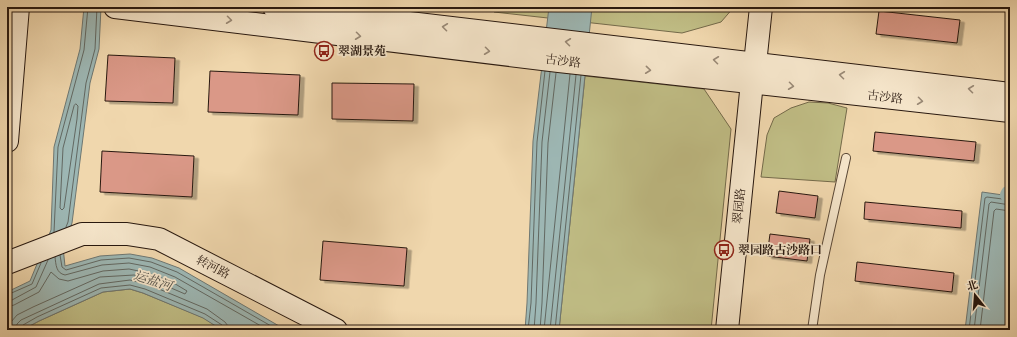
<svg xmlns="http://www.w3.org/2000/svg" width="1017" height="337" font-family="'Old Standard TT','Noto Serif SC',serif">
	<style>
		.green { fill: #c0bd85; stroke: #746a4a }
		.water { fill: #9db7b4; stroke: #6e7772 }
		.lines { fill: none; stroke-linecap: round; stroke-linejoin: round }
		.shore { stroke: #626862; stroke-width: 1 }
		.canal { stroke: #9db7b4; stroke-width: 14 }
		.building { fill: #da9887; stroke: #28180f; filter: url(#shadow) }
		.lane-casing { stroke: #5a4836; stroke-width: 10 }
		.secondary-casing { stroke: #28180f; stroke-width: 24 }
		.lane { stroke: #f5e5ca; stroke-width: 8 }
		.secondary { stroke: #f5e5ca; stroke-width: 22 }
		.oneway { stroke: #998976 }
		.labels { text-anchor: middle; stroke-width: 3.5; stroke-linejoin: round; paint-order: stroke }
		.poi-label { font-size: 12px; font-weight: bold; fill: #28180f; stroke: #f5e5ca; text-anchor: start }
		.street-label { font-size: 12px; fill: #28180f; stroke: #f5e5ca }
		.water-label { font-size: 13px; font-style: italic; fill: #515049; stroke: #f5e5ca }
	</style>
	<defs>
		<filter id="shadow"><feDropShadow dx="4.5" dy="2.5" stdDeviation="0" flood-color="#0004"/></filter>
	</defs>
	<rect width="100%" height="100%" fill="#f0d7ad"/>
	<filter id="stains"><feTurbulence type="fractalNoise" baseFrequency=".005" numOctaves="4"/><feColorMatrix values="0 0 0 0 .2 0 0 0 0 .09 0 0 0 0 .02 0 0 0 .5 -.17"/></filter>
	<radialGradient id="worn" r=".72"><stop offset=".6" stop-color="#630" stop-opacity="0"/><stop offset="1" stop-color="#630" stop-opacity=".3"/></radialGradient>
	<!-- green -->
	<g class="green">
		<path d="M 495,7 L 734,7 L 721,22 L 682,33 L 494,12 Z"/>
		<path d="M 585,76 L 704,89 L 731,129 L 711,330 L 559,330 Z"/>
		<path d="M 809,102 L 828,103 L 847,108 L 835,182 L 761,177 L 767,135 L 774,118 L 791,108 Z"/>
		<path d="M 130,289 L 143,293 L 204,318 L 222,330 L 22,330 L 39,321 L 103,292 Z"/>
	</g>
	<!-- water -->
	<g class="water">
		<path d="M 84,7 L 101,7 L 99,49 L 90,83 L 72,223 L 63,247 L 65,266 L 100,256 L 130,254 L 152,258 L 179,268 L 286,330 L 222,330 L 203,318 L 143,293 L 130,289 L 103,292 L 39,321 L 22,330 L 7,330 L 7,292 L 30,281 L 51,230 L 54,147 L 80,49 Z"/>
		<path d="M 549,7 L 592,7 L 559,330 L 525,330 L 527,303 L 533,141 Z"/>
		<path d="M 982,192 L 1010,196 L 1010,330 L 965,330 Z"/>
	</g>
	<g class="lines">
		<!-- shore -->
		<g class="shore">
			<path d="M 76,104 L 78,106 L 77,119 L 64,208 L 62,210 L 60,208 L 63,148 L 74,106 Z"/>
			<path d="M 66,227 L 68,222 L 86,83 L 95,49 L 97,7"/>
			<path d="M 54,232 L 58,147 L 84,50 L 88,7"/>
			<path d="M 60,255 L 62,267 L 66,270 L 101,260 L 129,258 L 151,262 L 177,272 L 278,330"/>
			<path d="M 55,257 C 56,265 56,273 65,275 L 102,265 L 129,263 L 150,267 L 175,277 L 268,330"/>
			<path d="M 7,295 L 32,284 L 41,263"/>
			<path d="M 7,301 L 12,300 L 36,287 L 48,260"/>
			<path d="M 7,307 L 14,305 L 39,292 L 51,272 L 59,279 L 68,281 L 103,271 L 129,269 L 148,273 L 172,282 L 187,291 L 185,294 L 148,278 L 134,275 L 100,277 L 33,307 L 17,315 L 11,322 L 10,330"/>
			<path d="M 16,330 L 17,324 L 21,320 L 99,284 L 130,280 L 147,284 L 207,309 L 225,322 L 228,326 L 229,330"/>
			<path d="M 21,330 L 23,325 L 37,317 L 101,288 L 130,285 L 145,289 L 205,314 L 222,325 L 224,330"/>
			<path d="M 528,330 L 531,303 L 537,142 L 545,71"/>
			<path d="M 534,330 L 536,303 L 542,142 L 550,72"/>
			<path d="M 540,330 L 542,303 L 548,143 L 556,73"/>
			<path d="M 544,330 L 570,74"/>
			<path d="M 550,330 L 576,75"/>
			<path d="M 555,330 L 581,75"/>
			<path d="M 969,330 L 985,198 L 987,197 L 1010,200"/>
			<path d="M 974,330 L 989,204 L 991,202 L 1010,205"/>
			<path d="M 980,330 L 994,211 L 996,209 L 1010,211"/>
		</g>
		<!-- canal -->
		<path class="canal" d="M 1007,195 L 1008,193"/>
	</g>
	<!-- building -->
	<g class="building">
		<path d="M 879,11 L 960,20 L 957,43 L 876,34 Z"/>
		<path d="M 108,55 L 175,58 L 173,103 L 105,101 Z"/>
		<path d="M 210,71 L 300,75 L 298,115 L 208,112 Z"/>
		<path d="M 332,83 L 414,84 L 413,121 L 332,119 Z"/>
		<path d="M 875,132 L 976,142 L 974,161 L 873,151 Z"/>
		<path d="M 102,151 L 194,156 L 192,197 L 100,192 Z"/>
		<path d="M 779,191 L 818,196 L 815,218 L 776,213 Z"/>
		<path d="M 865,202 L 962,211 L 961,228 L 864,219 Z"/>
		<path d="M 770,234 L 810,239 L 807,261 L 767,256 Z"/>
		<path d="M 323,241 L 407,248 L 404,286 L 320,280 Z"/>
		<path d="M 857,262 L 954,273 L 952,292 L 855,281 Z"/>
	</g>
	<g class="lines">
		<!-- lane casing -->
		<g class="lane-casing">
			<path id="lane" d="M 812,330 L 820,275 L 846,158"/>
		</g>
		<!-- secondary casing -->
		<g class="secondary-casing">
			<g id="secondary">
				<path d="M 115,7 L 559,61 L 1010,111"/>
				<path d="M 274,7 L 1010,94"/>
				<path d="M 755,64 L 761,7"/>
				<path d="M 7,141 L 18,7"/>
				<path d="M 7,263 L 82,234 L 127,234 L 159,239 L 336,330"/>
				<path d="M 727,330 L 752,82"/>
			</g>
		</g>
		<!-- lane -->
		<use href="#lane" class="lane"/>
		<!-- secondary -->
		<use href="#secondary" class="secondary"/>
	</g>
	<!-- one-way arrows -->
	<defs><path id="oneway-chevron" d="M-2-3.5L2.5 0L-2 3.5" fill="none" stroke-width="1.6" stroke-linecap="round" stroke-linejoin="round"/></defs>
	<g class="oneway">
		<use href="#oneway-chevron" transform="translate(229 20) rotate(7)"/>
		<use href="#oneway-chevron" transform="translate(445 27) rotate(-173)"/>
		<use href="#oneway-chevron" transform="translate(358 36) rotate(7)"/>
		<use href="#oneway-chevron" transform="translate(568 42) rotate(-173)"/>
		<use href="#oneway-chevron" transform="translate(487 51) rotate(7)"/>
		<use href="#oneway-chevron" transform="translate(716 60) rotate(-173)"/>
		<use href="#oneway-chevron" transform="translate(648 70) rotate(6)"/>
		<use href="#oneway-chevron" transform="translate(842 75) rotate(-173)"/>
		<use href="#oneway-chevron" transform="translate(791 86) rotate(7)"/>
		<use href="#oneway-chevron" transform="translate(971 89) rotate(-173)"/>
		<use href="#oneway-chevron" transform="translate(920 101) rotate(7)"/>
	</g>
	<!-- icons -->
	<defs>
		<g id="bus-ring" transform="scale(1)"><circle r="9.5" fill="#f5e5ca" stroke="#8f2418" stroke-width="1.5"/><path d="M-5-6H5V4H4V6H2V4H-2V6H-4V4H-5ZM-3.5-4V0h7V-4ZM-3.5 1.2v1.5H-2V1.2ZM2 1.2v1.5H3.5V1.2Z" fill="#8f2418"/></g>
	</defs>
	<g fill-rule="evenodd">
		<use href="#bus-ring" x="324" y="51"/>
		<use href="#bus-ring" x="724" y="250"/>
	</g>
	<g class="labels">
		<!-- poi labels -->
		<g class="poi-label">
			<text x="338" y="55">翠湖景苑</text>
			<text x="738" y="254">翠园路古沙路口</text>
		</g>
		<!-- street labels -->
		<g class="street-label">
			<text transform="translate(563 61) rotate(7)" y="4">古沙路</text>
			<text transform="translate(885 97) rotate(7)" y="4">古沙路</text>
			<text transform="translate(739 206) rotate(-84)" y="4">翠园路</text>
			<text transform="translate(213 267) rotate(27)" y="4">转河路</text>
		</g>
		<!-- water labels -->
		<g class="water-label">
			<text transform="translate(153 280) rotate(18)" y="5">运盐河</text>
		</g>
	</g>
	<!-- margin -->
	<rect width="1017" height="337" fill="none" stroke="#f0d7ad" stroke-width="24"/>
	<rect x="8" y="8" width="1001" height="321" fill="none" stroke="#28180f" stroke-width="2"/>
	<rect x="12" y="12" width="993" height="313" fill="none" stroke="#28180f"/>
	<!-- north arrow -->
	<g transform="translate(975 295) rotate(343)" stroke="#f5e5ca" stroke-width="3" paint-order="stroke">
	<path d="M0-3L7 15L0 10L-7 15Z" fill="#28180f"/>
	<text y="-6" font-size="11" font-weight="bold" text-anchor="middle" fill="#28180f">北</text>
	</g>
	<rect width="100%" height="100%" filter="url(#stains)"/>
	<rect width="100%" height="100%" fill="url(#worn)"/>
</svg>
